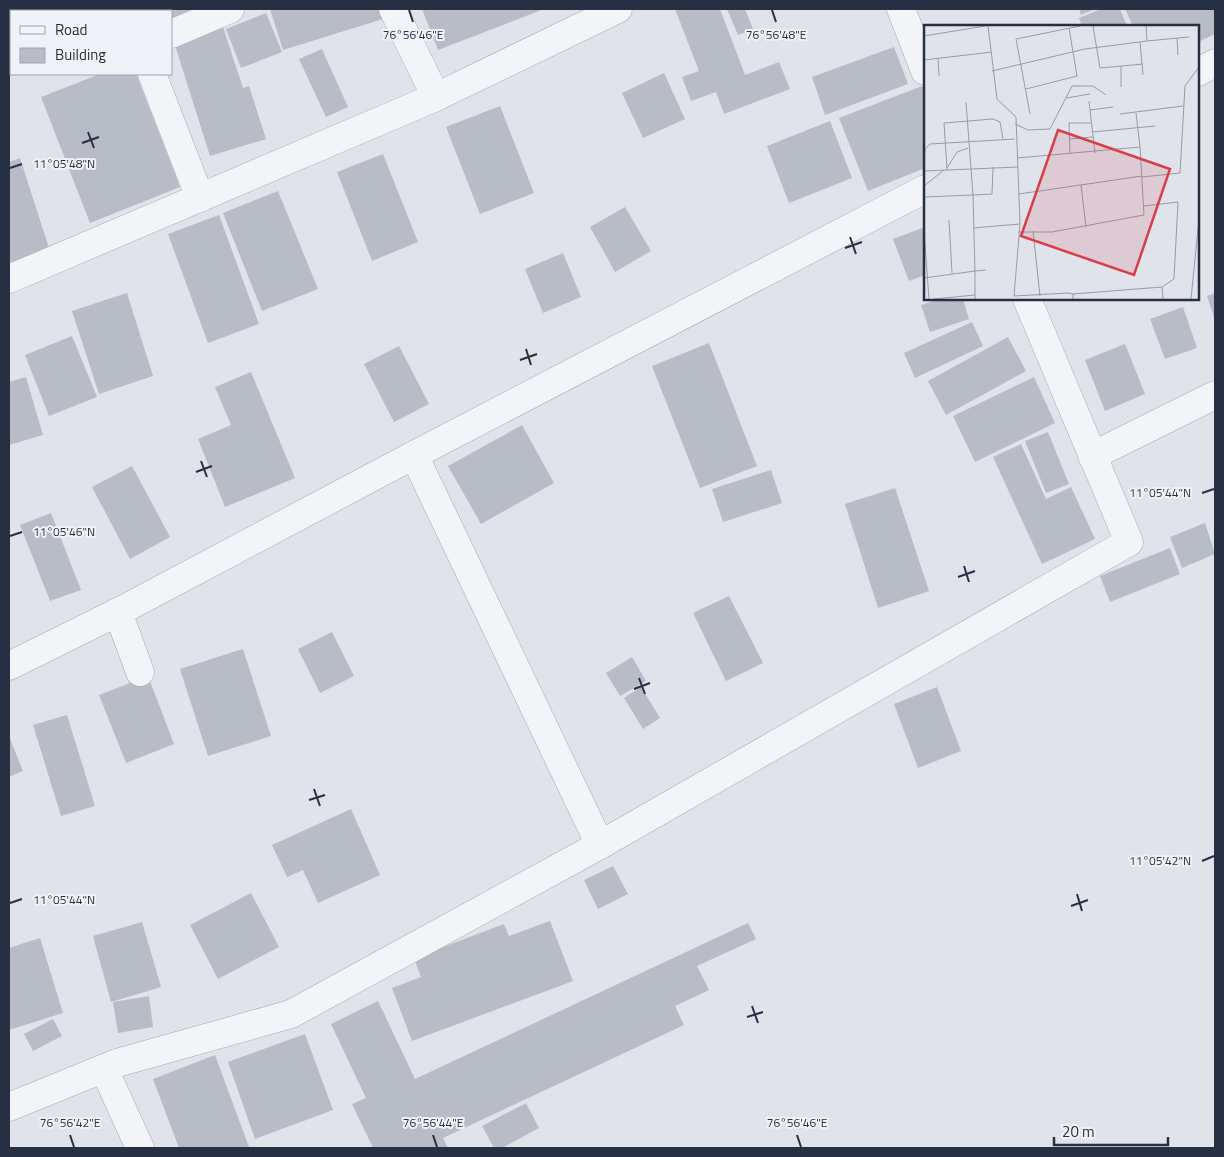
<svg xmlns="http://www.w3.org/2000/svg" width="1224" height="1157" font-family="'Titillium Web',sans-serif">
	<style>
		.building { fill: #b7bcc7 }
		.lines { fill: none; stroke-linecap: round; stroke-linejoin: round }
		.street-casing { stroke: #a5aab4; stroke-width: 29 }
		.street { stroke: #f3f4f8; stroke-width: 28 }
		.ticks { fill: none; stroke: #273042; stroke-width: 2 }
		.inset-road { fill: none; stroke: #969ba7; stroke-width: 1 }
		.view { fill: #d63e4d; fill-opacity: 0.15; stroke: #d63e4d; stroke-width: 2.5 }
		.inset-edge { fill: none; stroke: #273042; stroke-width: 2.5 }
		.ticks-label { font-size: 12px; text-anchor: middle; fill: #273042; stroke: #eff2f7; stroke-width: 4; stroke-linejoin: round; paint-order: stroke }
	</style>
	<rect width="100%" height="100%" fill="#e0e3ea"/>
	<!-- building -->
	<g class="building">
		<path d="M 145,9 L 206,9 L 171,27 L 171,11 L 147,11 Z"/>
		<path d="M 270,9 L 380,9 L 383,19 L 283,50 Z"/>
		<path d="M 422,9 L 544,9 L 438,50 Z"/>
		<path d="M 675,9 L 720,9 L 745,75 L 779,62 L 790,89 L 724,114 L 716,92 L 691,101 L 682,77 L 699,71 Z"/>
		<path d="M 727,9 L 745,9 L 753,29 L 738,35 Z"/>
		<path d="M 1079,9 L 1095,9 L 1081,15 Z"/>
		<path d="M 1101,9 L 1120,9 L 1127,26 L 1082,26 L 1079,18 Z"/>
		<path d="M 1125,9 L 1215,9 L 1215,34 L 1198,42 L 1198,26 L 1133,26 Z"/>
		<path d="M 266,13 L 282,52 L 241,68 L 226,29 Z"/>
		<path d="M 223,27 L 243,88 L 249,86 L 266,139 L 210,156 L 174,42 Z"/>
		<path d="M 894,47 L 908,84 L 825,115 L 812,77 Z"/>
		<path d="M 322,49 L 348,107 L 326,117 L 299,59 Z"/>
		<path d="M 664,73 L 685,119 L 643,138 L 622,93 Z"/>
		<path d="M 100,74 L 136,74 L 180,187 L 90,223 L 41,97 Z"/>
		<path d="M 922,86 L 925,94 L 925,168 L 868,191 L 839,118 Z"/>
		<path d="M 500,106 L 534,193 L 480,214 L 446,127 Z"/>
		<path d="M 830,121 L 852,178 L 789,203 L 767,146 Z"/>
		<path d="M 383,154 L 418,242 L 372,261 L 337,172 Z"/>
		<path d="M 20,158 L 50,251 L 11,263 L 9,258 L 9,162 Z"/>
		<path d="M 278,191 L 318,289 L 262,311 L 223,213 Z"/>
		<path d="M 625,207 L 651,251 L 615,272 L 590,227 Z"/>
		<path d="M 219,215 L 259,324 L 208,343 L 168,234 Z"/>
		<path d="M 925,227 L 925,275 L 909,281 L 893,239 Z"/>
		<path d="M 563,253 L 581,297 L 543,313 L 525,269 Z"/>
		<path d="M 127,293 L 153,376 L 99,394 L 72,311 Z"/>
		<path d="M 1215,293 L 1215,321 L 1207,296 Z"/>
		<path d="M 940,299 L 963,299 L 969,319 L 930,332 L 921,305 Z"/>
		<path d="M 1183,307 L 1197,348 L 1165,359 L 1150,319 Z"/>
		<path d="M 972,322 L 983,346 L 915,378 L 904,353 Z"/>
		<path d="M 72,336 L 97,397 L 49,416 L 25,355 Z"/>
		<path d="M 1008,337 L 1026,371 L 946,415 L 928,381 Z"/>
		<path d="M 709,343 L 757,466 L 700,488 L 652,366 Z"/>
		<path d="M 1125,344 L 1145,394 L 1105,411 L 1085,360 Z"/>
		<path d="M 399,346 L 429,404 L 394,422 L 364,364 Z"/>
		<path d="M 251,372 L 295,478 L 225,507 L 198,439 L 231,425 L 215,387 Z"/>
		<path d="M 26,377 L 43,435 L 9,445 L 9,382 Z"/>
		<path d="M 1034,377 L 1055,423 L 975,462 L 953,416 Z"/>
		<path d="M 522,425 L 554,483 L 481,524 L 448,466 Z"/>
		<path d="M 1048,432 L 1069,484 L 1046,493 L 1025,441 Z"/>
		<path d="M 1021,444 L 1046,499 L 1071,487 L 1095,539 L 1042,564 L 993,457 Z"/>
		<path d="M 132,466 L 170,537 L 130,559 L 92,487 Z"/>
		<path d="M 771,470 L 782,503 L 723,522 L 712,489 Z"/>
		<path d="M 895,488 L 929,591 L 878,608 L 845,504 Z"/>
		<path d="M 51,513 L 81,590 L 50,601 L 20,525 Z"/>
		<path d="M 1205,523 L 1215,554 L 1182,568 L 1170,537 Z"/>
		<path d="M 1170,548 L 1180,574 L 1110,602 L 1100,576 Z"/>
		<path d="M 729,596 L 763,663 L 726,681 L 693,613 Z"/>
		<path d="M 332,632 L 354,676 L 320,693 L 298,649 Z"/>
		<path d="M 243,649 L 271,736 L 208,756 L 180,669 Z"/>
		<path d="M 632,657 L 646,681 L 620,696 L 606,673 Z"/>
		<path d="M 148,676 L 174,744 L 126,763 L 99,695 Z"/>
		<path d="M 641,687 L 660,718 L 643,729 L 624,698 Z"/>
		<path d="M 937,687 L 961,751 L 918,768 L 894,704 Z"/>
		<path d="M 67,715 L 95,806 L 61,816 L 33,725 Z"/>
		<path d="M 9,736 L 23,771 L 9,777 Z"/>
		<path d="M 351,809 L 380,875 L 318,903 L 303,870 L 287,877 L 272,845 Z"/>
		<path d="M 613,866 L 628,894 L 598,909 L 584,880 Z"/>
		<path d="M 251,893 L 279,947 L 218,979 L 190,925 Z"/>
		<path d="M 550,921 L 573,981 L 412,1041 L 392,988 L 421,977 L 414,958 L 504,924 L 509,936 Z"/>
		<path d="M 142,922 L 161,987 L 111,1002 L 93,936 Z"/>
		<path d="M 748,923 L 756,939 L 697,966 L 709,990 L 675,1006 L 684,1025 L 443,1138 L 448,1148 L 373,1148 L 352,1104 L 366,1098 L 331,1024 L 378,1001 L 415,1079 Z"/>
		<path d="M 40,938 L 63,1013 L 9,1030 L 9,948 Z"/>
		<path d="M 149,996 L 153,1027 L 118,1033 L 113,1002 Z"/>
		<path d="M 53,1019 L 62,1036 L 33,1051 L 24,1034 Z"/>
		<path d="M 305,1034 L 333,1110 L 255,1139 L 228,1062 Z"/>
		<path d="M 215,1055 L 249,1147 L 179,1148 L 153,1079 Z"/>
		<path d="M 526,1103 L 539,1128 L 502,1148 L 494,1148 L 482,1126 Z"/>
	</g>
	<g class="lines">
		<!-- street casing -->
		<g class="street-casing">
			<g id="street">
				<path d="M 127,9 L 128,11"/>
				<path d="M 393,9 L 436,97"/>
				<path d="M 901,9 L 925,71"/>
				<path d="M 171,34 L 230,9"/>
				<path d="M 1198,72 L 1215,63"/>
				<path d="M 152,74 L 200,198"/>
				<path d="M 9,279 L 436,97 L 618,9"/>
				<path d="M 414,455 L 600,845"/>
				<path d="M 1092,456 L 1215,395"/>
				<path d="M 118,612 L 140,672"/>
				<path d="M 9,666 L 122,610 L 414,455 L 925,189"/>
				<path d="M 104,1069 L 140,1148"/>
				<path d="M 9,1107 L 117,1063 L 291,1014 L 600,845 L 1129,542 L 1027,299"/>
			</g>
		</g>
		<!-- street -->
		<use href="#street" class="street"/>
	</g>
	<!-- ticks -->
	<path class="ticks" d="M 409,10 L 413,22M 772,10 L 776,22M 88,132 L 94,148M 82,143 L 99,137M 10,168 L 22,164M 850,237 L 856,254M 845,248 L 862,242M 526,349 L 531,365M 520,360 L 537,354M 201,461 L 207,477M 196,472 L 212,466M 1202,493 L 1214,489M 10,536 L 22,532M 964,566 L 969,582M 958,577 L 975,571M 639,678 L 645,694M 634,689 L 650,683M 314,789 L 320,806M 309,800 L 325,795M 1202,861 L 1214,856M 1077,894 L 1082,911M 10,903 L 22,899M 1071,906 L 1088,900M 752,1006 L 758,1023M 747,1017 L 763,1012M 70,1135 L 74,1147M 433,1135 L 437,1147M 797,1135 L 801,1147"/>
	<!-- overview -->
	<g transform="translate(924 25)">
		<rect width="275" height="275" fill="#e0e3ea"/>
		<path class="inset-road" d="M 64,1 L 73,74 L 92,92 L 96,199 L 90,271 L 144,268 L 149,269 L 149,274M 169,1 L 176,43 L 219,39M 0,11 L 61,1M 253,13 L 254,30M 223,16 L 265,12M 216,17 L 219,50M 14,33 L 15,51M 0,35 L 68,27M 68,46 L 161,24 L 223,16 L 222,1M 197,62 L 197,42M 102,64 L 153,51 L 145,3M 142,73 L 166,69M 165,76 L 171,128M 42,77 L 49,170 L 68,169 L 69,142M 166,85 L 189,82M 212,88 L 216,122M 106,89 L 92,14 L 156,1M 196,89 L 259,81M 91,99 L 104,105 L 126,104 L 148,61 L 169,61 L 182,70M 168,107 L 231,101M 145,114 L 169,112M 146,129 L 145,98 L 167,98M 93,133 L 216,122 L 220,190 L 128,207 L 94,207M 0,137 L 1,124 L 6,119 L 91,114M 23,143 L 33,127 L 44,123M 23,144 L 20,98 L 69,94 L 76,97 L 79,114M 0,146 L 94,142M 218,152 L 256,148 L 261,61 L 275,42M 157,160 L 162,202M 0,161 L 20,145M 95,169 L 218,151M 0,172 L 49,170 L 51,246 L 0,253M 220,181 L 254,177 L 250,254 L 238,262M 25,195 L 28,248M 49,203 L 96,199M 0,205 L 5,274M 109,206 L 116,271M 149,269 L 238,262 L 239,274M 10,274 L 51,270M 51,274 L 51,246 L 62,245M 267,274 L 275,194"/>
		<path class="view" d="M 134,105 L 246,144 L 210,250 L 97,211 Z"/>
		<rect width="275" height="275" class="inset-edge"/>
	</g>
	<g class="ticks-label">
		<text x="413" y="39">76°56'46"E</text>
		<text x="776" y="39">76°56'48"E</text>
		<text x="64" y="168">11°05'48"N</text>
		<text x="1160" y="497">11°05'44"N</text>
		<text x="64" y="536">11°05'46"N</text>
		<text x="1160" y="865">11°05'42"N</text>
		<text x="64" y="904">11°05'44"N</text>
		<text x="70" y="1127">76°56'42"E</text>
		<text x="433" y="1127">76°56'44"E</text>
		<text x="797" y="1127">76°56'46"E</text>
	</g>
	<!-- border -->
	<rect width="1224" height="1157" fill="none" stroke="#273042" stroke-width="20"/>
	<!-- legend -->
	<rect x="10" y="10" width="162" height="65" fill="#eff2f7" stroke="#9fa4af"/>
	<rect x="20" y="26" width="25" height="8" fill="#f3f4f8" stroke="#9fa4af"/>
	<text x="55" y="35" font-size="15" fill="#273042">Road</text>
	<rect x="20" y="48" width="25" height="15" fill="#b7bcc7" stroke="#9fa4af"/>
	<text x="55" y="60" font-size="15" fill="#273042">Building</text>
	<!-- scale -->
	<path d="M1054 1137v8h114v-8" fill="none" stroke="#273042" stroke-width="2.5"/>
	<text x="1062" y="1137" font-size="15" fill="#273042" stroke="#eff2f7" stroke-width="4" paint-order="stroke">20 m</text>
</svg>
